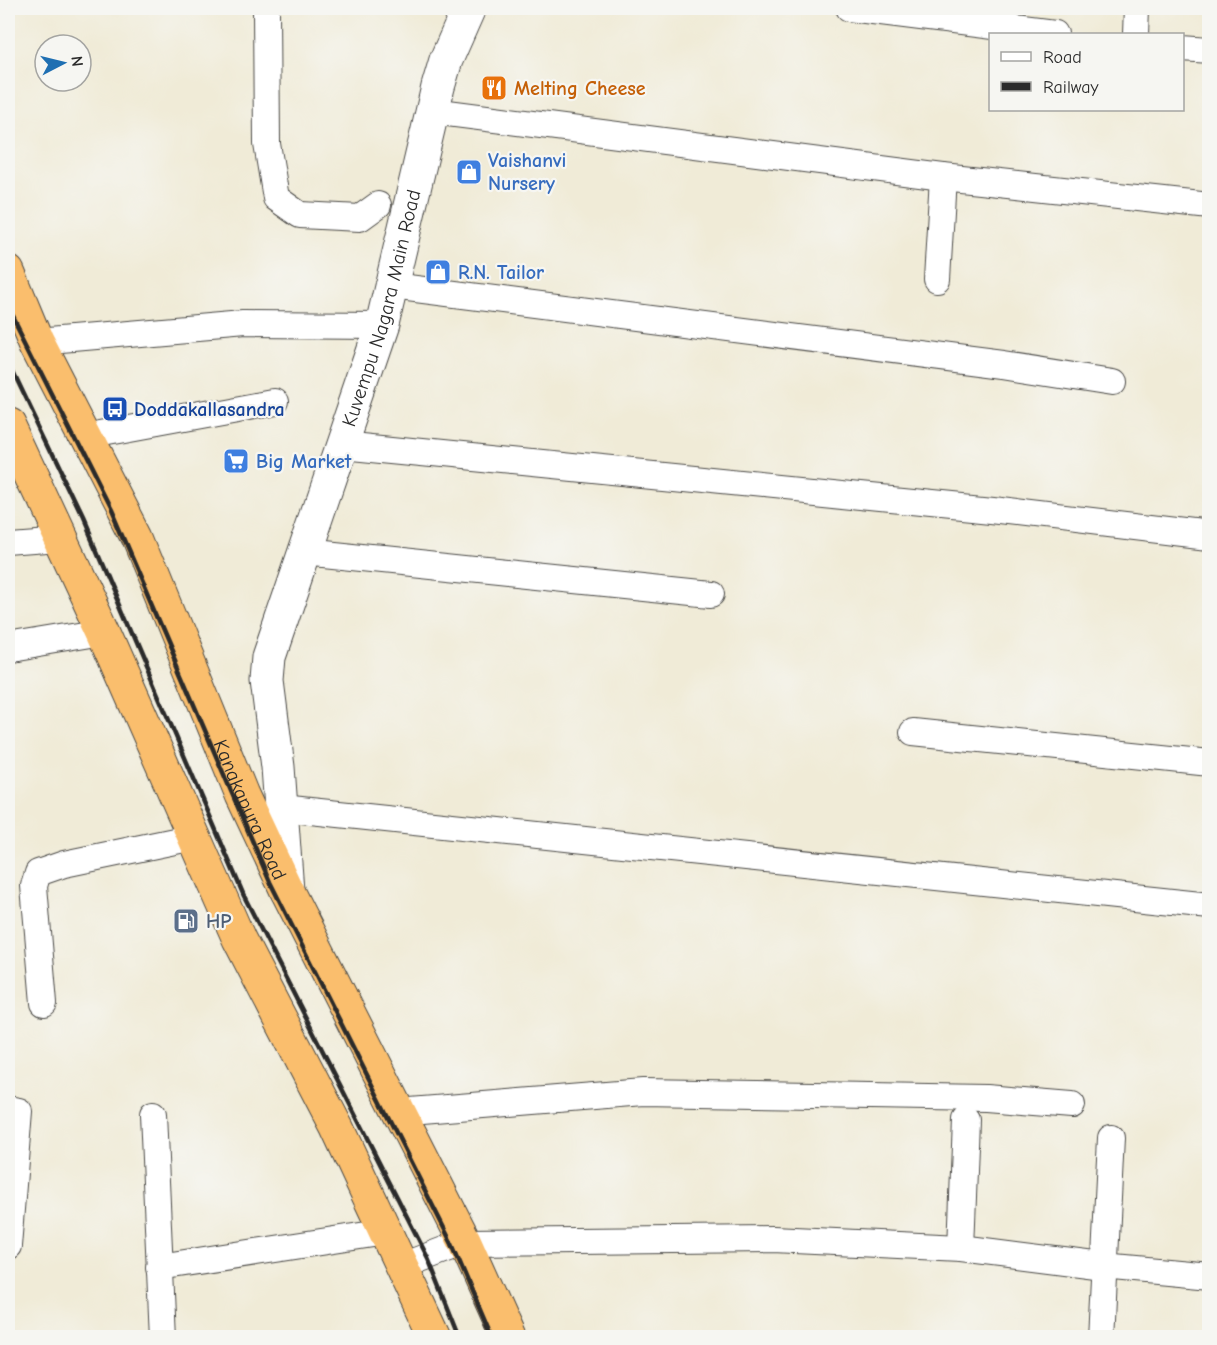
<svg xmlns="http://www.w3.org/2000/svg" width="1217" height="1345" font-family="'Comic Neue',sans-serif">
	<style>
		.lines { fill: none; stroke-linecap: round; stroke-linejoin: round }
		.minor-casing { stroke: #494845; stroke-width: 28 }
		.tertiary-casing { stroke: #494845; stroke-width: 35 }
		.trunk-casing { stroke: #494845; stroke-width: 35 }
		.minor { stroke: #fff; stroke-width: 26 }
		.tertiary { stroke: #fff; stroke-width: 33 }
		.trunk { stroke: #fabe6d; stroke-width: 33 }
		.rail { stroke: #2b2b2b; stroke-width: 4.5 }
		.labels { text-anchor: middle; stroke-width: 4.5; stroke-linejoin: round; paint-order: stroke }
		.food-label { font-size: 20px; font-weight: bold; fill: #c56008; stroke: #f6f6f2; text-anchor: start }
		.shop-label { font-size: 20px; font-weight: bold; fill: #366cbe; stroke: #f6f6f2; text-anchor: start }
		.street-label { font-size: 20px; fill: #2b2b2b; stroke: #f6f6f2 }
		.transit-label { font-size: 20px; font-weight: bold; fill: #164399; stroke: #f6f6f2; text-anchor: start }
		.service-label { font-size: 20px; font-weight: bold; fill: #4e5e75; stroke: #f6f6f2; text-anchor: start }
	</style>
	<rect width="100%" height="100%" fill="#f6f6f2"/>
	<filter id="ink" filterUnits="userSpaceOnUse"><feTurbulence type="fractalNoise" baseFrequency=".0167" numOctaves="2"/><feDisplacementMap in="SourceGraphic" scale="12" xChannelSelector="R" yChannelSelector="G"/><feConvolveMatrix kernelMatrix="1 2 1 2 8 2 1 2 1" color-interpolation-filters="sRGB"/></filter>
	<filter id="wash" filterUnits="userSpaceOnUse"><feTurbulence type="fractalNoise" baseFrequency=".008" numOctaves="4" result="noise"/><feDisplacementMap in="SourceGraphic" scale="24" xChannelSelector="R" yChannelSelector="G"/><feGaussianBlur stdDeviation="1.35" result="paint"/><feColorMatrix in="noise" values="0 0 0 0 0 0 0 0 0 0 0 0 0 0 0 0 0 1.4 0 .05"/><feComposite in="paint" operator="in"/></filter>
	<g filter="url(#wash)">
		<rect width="100%" height="100%" fill="#f0ebd7"/>
	</g>
	<g filter="url(#ink)">
		<g class="lines">
			<!-- minor casing -->
			<g class="minor-casing">
				<g id="minor">
					<path d="M 266,8 L 267,144 L 276,198 L 300,215 L 360,218 L 378,205"/>
					<path d="M 849,8 L 1055,34"/>
					<path d="M 1136,34 L 1137,8"/>
					<path d="M 1182,48 L 1210,50"/>
					<path d="M 432,111 L 943,177 L 1210,206"/>
					<path d="M 937,279 L 943,177"/>
					<path d="M 392,286 L 1004,364 L 1112,381"/>
					<path d="M 37,342 L 243,324 L 382,325"/>
					<path d="M 85,436 L 275,401"/>
					<path d="M 342,444 L 992,509 L 1210,535"/>
					<path d="M 8,542 L 60,538"/>
					<path d="M 304,552 L 711,594"/>
					<path d="M 8,648 L 104,632"/>
					<path d="M 913,732 L 1210,763"/>
					<path d="M 282,808 L 1210,906"/>
					<path d="M 44,1003 L 34,886 L 38,873 L 64,864 L 194,837"/>
					<path d="M 8,1109 L 19,1111 L 8,1246"/>
					<path d="M 398,1112 L 643,1092 L 986,1098 L 1072,1105"/>
					<path d="M 153,1114 L 163,1338"/>
					<path d="M 961,1248 L 966,1120"/>
					<path d="M 402,1266 L 465,1242 L 773,1239 L 961,1248 L 1103,1266 L 1210,1276"/>
					<path d="M 159,1267 L 386,1232"/>
					<path d="M 1101,1338 L 1111,1138"/>
				</g>
			</g>
			<!-- tertiary casing -->
			<g class="tertiary-casing">
				<g id="tertiary">
					<path id="s1" d="M 287,891 L 278,767 L 267,681 L 269,657 L 382,325 L 438,87 L 446,60 L 469,8"/>
				</g>
			</g>
			<!-- trunk casing -->
			<g class="trunk-casing">
				<g id="trunk">
					<path id="s2" d="M 8,272 L 37,342 L 137,537 L 242,795 L 287,891 L 465,1242 L 508,1338"/>
					<path d="M 8,426 L 104,632 L 239,939 L 337,1128 L 435,1338"/>
				</g>
			</g>
			<!-- minor -->
			<use href="#minor" class="minor"/>
			<!-- tertiary -->
			<use href="#tertiary" class="tertiary"/>
			<!-- trunk -->
			<use href="#trunk" class="trunk"/>
			<!-- rail -->
			<g class="rail">
				<path d="M 8,306 L 111,511 L 270,882 L 452,1244 L 492,1338"/>
				<path d="M 8,362 L 84,521 L 244,896 L 428,1258 L 460,1338"/>
			</g>
		</g>
	</g>
	<!-- icons -->
	<defs>
		<g id="restaurant-square" transform="scale(1.35)"><rect x="-9" y="-9" width="18" height="18" rx="4" fill="#e8710a" stroke="#f6f6f2"/><path d="M-5-6h1v4h1v-4h1v4h1v-4h1v5L-1.5 .5V6h-2V.5L-5-1ZM5-6V6H3V1.5H1.5Q1.5-4 5-6Z" fill="#fff"/></g>
		<g id="shop-square" transform="scale(1.35)"><rect x="-9" y="-9" width="18" height="18" rx="4" fill="#3f7fe0" stroke="#f6f6f2"/><path d="M-5-2.5h2.3a2.7 3.5 0 0 1 5.4 0H5L5.5 6h-11ZM-1.5-2.5h3a1.5 2.3 0 0 0-3 0Z" fill="#fff"/></g>
		<g id="bus-square" transform="scale(1.35)"><rect x="-9" y="-9" width="18" height="18" rx="4" fill="#1a4fb4" stroke="#f6f6f2"/><path d="M-5-6H5V4H4V6H2V4H-2V6H-4V4H-5ZM-3.5-4V0h7V-4ZM-3.5 1.2v1.5H-2V1.2ZM2 1.2v1.5H3.5V1.2Z" fill="#fff"/></g>
		<g id="supermarket-square" transform="scale(1.35)"><rect x="-9" y="-9" width="18" height="18" rx="4" fill="#3f7fe0" stroke="#f6f6f2"/><path d="M-6-5.5h2.5l.6 2H6L4.5 2H-2.5L-4.4-4H-6ZM-1.5 3.2a1.3 1.3 0 1 0 .1 0ZM3 3.2a1.3 1.3 0 1 0 .1 0Z" fill="#fff"/></g>
		<g id="fuel-square" transform="scale(1.35)"><rect x="-9" y="-9" width="18" height="18" rx="4" fill="#5c6f8a" stroke="#f6f6f2"/><path d="M-5.5-6h7V0h2V4h1.3V-2.5L3-4.5l.8-.8L6-3V5H2.5V1h-1V6h-7ZM-4.2-4.7v3.2H.2V-4.7Z" fill="#fff"/></g>
	</defs>
	<g fill-rule="evenodd">
		<use href="#restaurant-square" x="494" y="88"/>
		<use href="#shop-square" x="469" y="172"/>
		<use href="#shop-square" x="438" y="272"/>
		<use href="#bus-square" x="115" y="409"/>
		<use href="#supermarket-square" x="236" y="461"/>
		<use href="#fuel-square" x="186" y="921"/>
	</g>
	<g class="labels">
		<!-- food labels -->
		<g class="food-label">
			<text x="514" y="95">Melting Cheese</text>
		</g>
		<!-- shop labels -->
		<g class="shop-label">
			<text x="488" y="167">Vaishanvi<tspan x="488" dy="23">Nursery</tspan></text>
			<text x="458" y="279">R.N. Tailor</text>
			<text x="256" y="468">Big Market</text>
		</g>
		<!-- street labels -->
		<g class="street-label">
			<text dy="7" stroke="none"><textPath href="#s1" startOffset="602">Kuvempu Nagara Main Road</textPath></text>
			<text dy="7" stroke="none"><textPath href="#s2" startOffset="590">Kanakapura Road</textPath></text>
		</g>
		<!-- transit labels -->
		<g class="transit-label">
			<text x="134" y="416">Doddakallasandra</text>
		</g>
		<!-- service labels -->
		<g class="service-label">
			<text x="206" y="928">HP</text>
		</g>
	</g>
	<!-- margin -->
	<rect width="1217" height="1345" fill="none" stroke="#f6f6f2" stroke-width="30"/>
	<!-- legend -->
	<rect x="989" y="33" width="195" height="78" fill="#f6f6f2" stroke="#a5a5a2" stroke-width="1.5"/>
	<rect x="1001" y="52" width="30" height="9" fill="#ffffff" stroke="#a5a5a2" stroke-width="1.5"/>
	<text x="1043" y="63" font-size="18" fill="#2b2b2b">Road</text>
	<rect x="1001" y="82" width="30" height="9" fill="#2b2b2b" stroke="#a5a5a2" stroke-width="1.5"/>
	<text x="1043" y="93" font-size="18" fill="#2b2b2b">Railway</text>
	<!-- north arrow -->
	<g transform="translate(63 63) rotate(83)"><circle r="28" fill="#f6f6f2" stroke="#a5a5a2" stroke-width="1.5"/>
	<path d="M0-4.5L10 22L0 15L-10 22Z" fill="#1f6fb2"/>
	<text y="-9" font-size="16" font-weight="bold" text-anchor="middle" fill="#2b2b2b">N</text>
	</g>
</svg>
